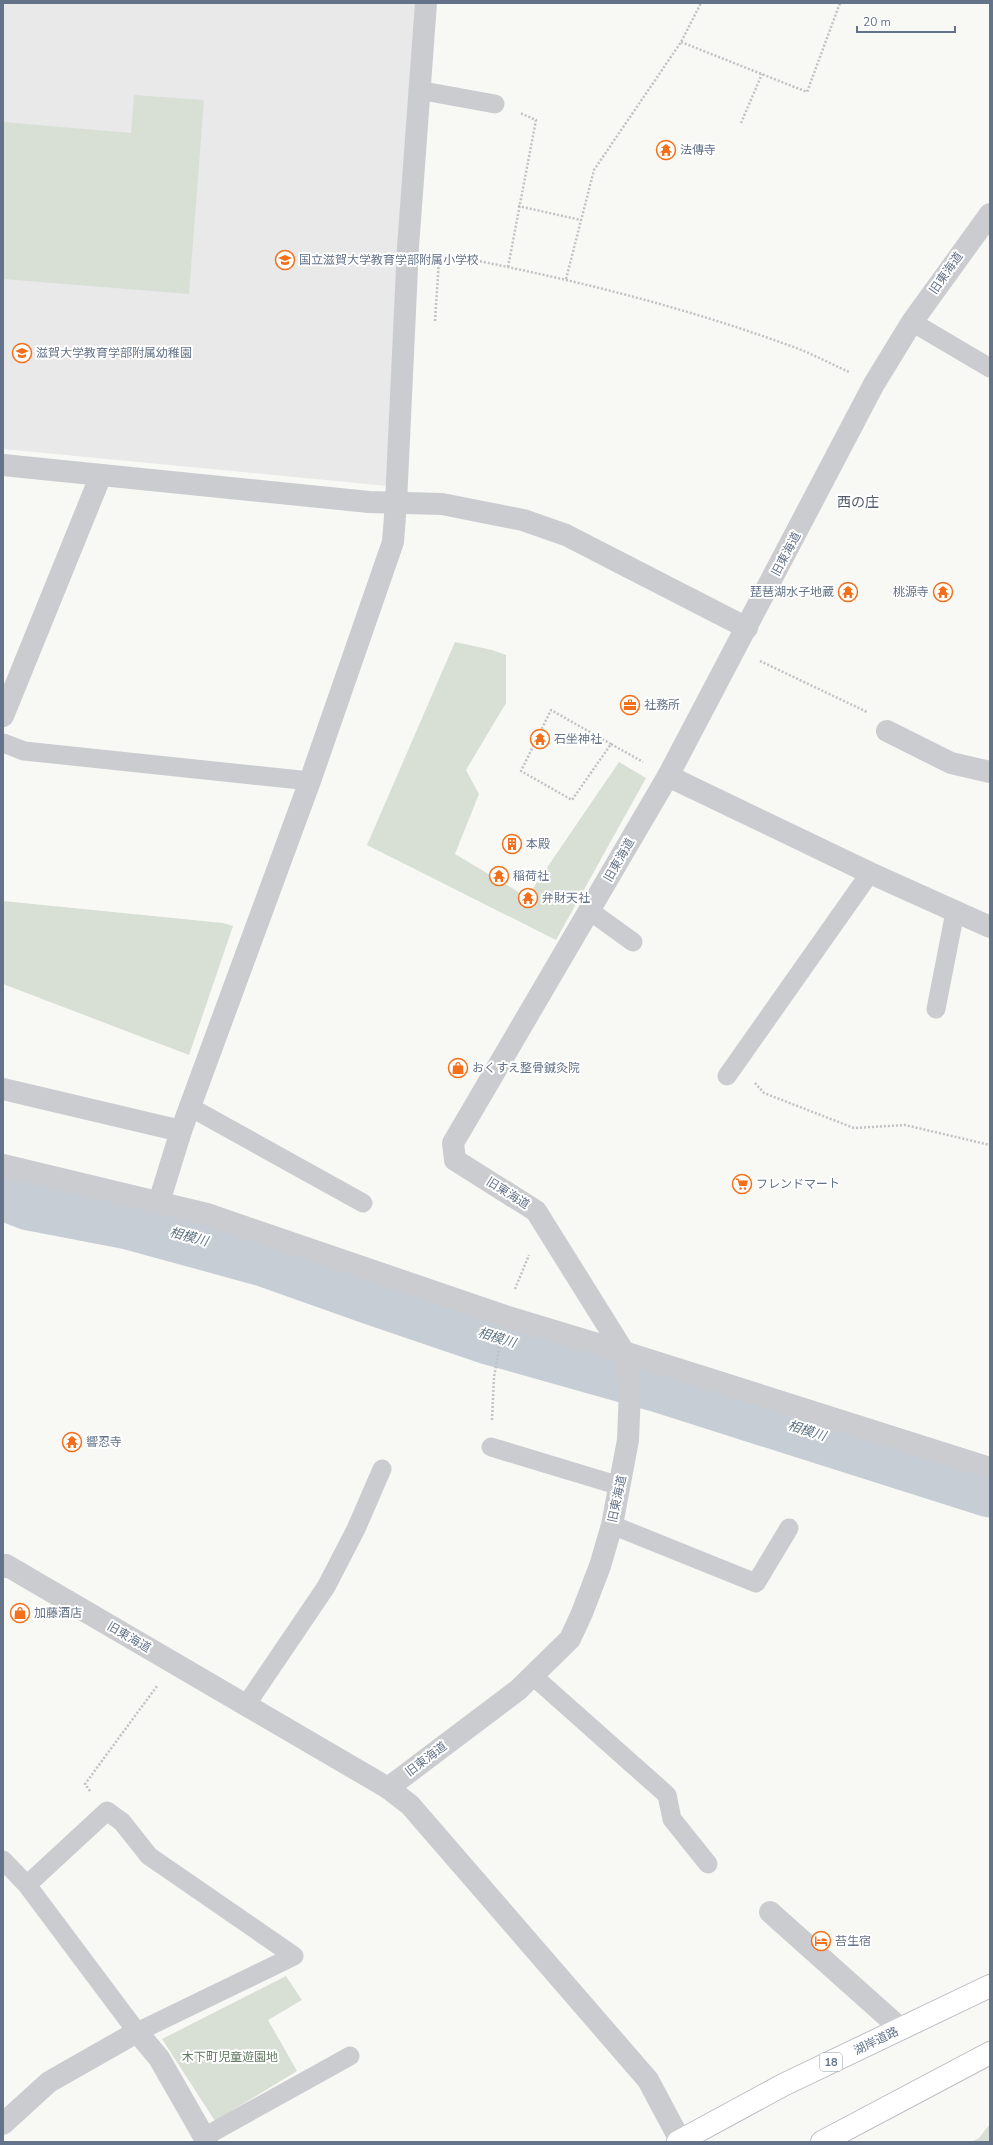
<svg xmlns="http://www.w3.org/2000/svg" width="993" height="2145" font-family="'Nunito Sans','Noto Sans JP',sans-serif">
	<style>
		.built { fill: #e8e9e8 }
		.green { fill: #d8e0d5 }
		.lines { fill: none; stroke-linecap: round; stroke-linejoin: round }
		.river { stroke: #c6cdd4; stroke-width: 59 }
		.primary-casing { stroke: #babdc2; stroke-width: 24 }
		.path { stroke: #c0c2c5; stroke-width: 2.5; stroke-dasharray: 2 2; stroke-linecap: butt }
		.lane { stroke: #caccd0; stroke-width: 19 }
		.street { stroke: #caccd0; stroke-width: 22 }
		.primary { stroke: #fff; stroke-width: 22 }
		.labels { text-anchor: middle; stroke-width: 4; stroke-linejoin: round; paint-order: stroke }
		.shield { fill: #fff; stroke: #929dac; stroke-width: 1 }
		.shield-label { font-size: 11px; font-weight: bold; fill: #647389 }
		.poi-label { font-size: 12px; fill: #647389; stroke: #fff; text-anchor: start }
		.street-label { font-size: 12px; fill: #647389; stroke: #fff }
		.park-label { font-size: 12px; fill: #617a60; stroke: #fff }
		.water-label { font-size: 13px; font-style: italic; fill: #607584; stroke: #fff }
		.quarter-label { font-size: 14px; fill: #535d6d; stroke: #fff }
	</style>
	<rect width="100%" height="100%" fill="#f8f8f5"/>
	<!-- built -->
	<path class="built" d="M 3,3 L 416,3 L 388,486 L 3,449 Z"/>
	<!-- green -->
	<g class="green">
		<path d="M 134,95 L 204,100 L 189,294 L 3,279 L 3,122 L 131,133 Z"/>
		<path d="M 455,642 L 492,650 L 506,655 L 506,703 L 466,770 L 479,794 L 455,854 L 527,897 L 619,762 L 646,778 L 556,940 L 367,845 Z"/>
		<path d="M 3,901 L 223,923 L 233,926 L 189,1055 L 3,984 Z"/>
		<path d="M 286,1976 L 302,2000 L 268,2020 L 297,2071 L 215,2121 L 162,2039 Z"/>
		<path d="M 990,2124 L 990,2142 L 971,2142 L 979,2138 Z"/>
	</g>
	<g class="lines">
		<!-- river -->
		<path class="river" d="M 3,1191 L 30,1201 L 129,1220 L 264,1257 L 374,1296 L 489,1335 L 656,1382 L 990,1488"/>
		<!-- primary casing -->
		<g class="primary-casing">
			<g id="primary">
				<path d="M 678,2142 L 783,2085 L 990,1986"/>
				<path d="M 822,2142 L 990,2053"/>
			</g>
		</g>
		<!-- path -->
		<g class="path">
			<path d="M 681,42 L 807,92 L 840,3"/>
			<path d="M 741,123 L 762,74"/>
			<path d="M 518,206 L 581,220"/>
			<path d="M 508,267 L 536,120 L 520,113"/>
			<path d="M 566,279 L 594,170 L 681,42 L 701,3"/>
			<path d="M 435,321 L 439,260 L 448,255 C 563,277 678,305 788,345 C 809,352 829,363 849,372"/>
			<path d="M 760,661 L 867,712"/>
			<path d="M 611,744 L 551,710 L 521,771 L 572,800 L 611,744 L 643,762"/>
			<path d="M 755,1083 L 764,1093 L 854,1128 L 905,1125 L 990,1145"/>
			<path d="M 515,1289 L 529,1255"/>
			<path d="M 492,1420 L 494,1377 L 500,1344"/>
			<path d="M 90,1791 L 85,1784 L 157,1686"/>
		</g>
		<!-- lane -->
		<g class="lane">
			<path d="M 418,90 L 495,104"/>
			<path d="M 912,322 L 990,368"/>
			<path d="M 3,743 L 24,751 L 310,781"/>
			<path d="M 590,911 L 633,942"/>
			<path d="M 936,1009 L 955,912"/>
			<path d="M 727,1076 L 870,873"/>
			<path d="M 190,1107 L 363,1203"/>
			<path d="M 491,1447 L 620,1486"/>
			<path d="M 612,1525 L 756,1583 L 789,1528"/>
			<path d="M 532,1675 L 667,1795 L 672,1819 L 708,1864"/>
			<path d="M 246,1705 L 326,1587 L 356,1529 L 382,1469"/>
			<path d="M 3,1860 L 27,1885 L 137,2032 L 294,1956 L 149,1856 L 122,1822 L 107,1811 L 27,1885"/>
			<path d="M 204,2137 L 350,2056"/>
		</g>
		<!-- street -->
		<g class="street">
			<path d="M 3,465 L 369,502 L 442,504 L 523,520 L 566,535 L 747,628"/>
			<path d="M 3,716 L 101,475"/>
			<path d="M 887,731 L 951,763 L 990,772"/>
			<path d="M 668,776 L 870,873 L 990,927"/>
			<path d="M 3,1089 L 181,1131"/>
			<path d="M 3,1165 L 207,1214 L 505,1316 L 624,1352 L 990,1468"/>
			<path d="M 159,1202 L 181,1131 L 310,781 L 393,542 L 396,503 L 408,247 L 426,3"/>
			<path d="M 3,1567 L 6,1565 L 388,1788 L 518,1690 L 570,1639 L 582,1613 L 600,1566 L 612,1525 L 628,1440 L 630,1390 L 624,1352 L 536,1211 L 455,1160 L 453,1143 L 668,776 L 874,384 L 912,322 L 990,214"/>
			<path d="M 388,1788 L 410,1805 L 648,2080 L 681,2142"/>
			<path d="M 770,1912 L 901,2029"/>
			<path d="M 3,2124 L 49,2082 L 137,2032 L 159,2058 L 207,2142"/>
		</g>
		<!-- primary -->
		<use href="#primary" class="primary"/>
	</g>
	<!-- icons -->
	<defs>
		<g id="temple-ring" transform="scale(1)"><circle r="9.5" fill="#fff" stroke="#f36f1a" stroke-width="1.5"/><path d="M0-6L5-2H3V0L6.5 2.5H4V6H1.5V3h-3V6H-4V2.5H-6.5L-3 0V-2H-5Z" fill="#f36f1a"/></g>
		<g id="school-ring" transform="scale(1)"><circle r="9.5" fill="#fff" stroke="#f36f1a" stroke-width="1.5"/><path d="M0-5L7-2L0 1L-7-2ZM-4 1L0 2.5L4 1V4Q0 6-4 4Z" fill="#f36f1a"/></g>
		<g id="office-ring" transform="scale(1)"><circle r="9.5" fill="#fff" stroke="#f36f1a" stroke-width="1.5"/><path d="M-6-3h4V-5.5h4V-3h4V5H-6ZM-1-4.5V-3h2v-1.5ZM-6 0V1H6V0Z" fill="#f36f1a"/></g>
		<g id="building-ring" transform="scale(1)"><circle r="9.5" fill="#fff" stroke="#f36f1a" stroke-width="1.5"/><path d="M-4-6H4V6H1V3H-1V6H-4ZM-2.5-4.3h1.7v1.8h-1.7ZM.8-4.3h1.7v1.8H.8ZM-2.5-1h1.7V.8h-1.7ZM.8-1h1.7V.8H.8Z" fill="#f36f1a"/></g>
		<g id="shop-ring" transform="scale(1)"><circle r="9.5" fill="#fff" stroke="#f36f1a" stroke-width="1.5"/><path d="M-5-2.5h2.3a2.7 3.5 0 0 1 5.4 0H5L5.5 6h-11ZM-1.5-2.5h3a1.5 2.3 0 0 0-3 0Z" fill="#f36f1a"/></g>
		<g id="supermarket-ring" transform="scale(1)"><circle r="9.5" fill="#fff" stroke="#f36f1a" stroke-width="1.5"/><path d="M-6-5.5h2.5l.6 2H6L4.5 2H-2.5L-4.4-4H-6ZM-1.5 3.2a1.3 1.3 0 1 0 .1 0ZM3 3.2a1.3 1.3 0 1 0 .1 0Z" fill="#f36f1a"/></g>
		<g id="hotel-ring" transform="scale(1)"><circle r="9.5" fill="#fff" stroke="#f36f1a" stroke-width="1.5"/><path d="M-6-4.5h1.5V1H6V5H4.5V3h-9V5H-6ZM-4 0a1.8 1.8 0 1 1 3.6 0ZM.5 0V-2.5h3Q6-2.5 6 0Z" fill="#f36f1a"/></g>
	</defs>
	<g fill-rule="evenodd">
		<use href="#temple-ring" x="666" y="150"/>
		<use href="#school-ring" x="285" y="260"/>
		<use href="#school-ring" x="22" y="353"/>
		<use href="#temple-ring" x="848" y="592"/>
		<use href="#temple-ring" x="943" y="592"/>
		<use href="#office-ring" x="630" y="705"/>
		<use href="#temple-ring" x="540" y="739"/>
		<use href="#building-ring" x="512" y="844"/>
		<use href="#temple-ring" x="499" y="876"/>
		<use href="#temple-ring" x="528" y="898"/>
		<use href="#shop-ring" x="458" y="1068"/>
		<use href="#supermarket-ring" x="742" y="1184"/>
		<use href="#temple-ring" x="72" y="1442"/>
		<use href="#shop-ring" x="20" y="1613"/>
		<use href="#hotel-ring" x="821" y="1941"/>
	</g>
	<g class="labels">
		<!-- shield labels -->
		<rect class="shield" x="820" y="2053" width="22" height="18" rx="3"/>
		<g class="shield-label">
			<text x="831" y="2066">18</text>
		</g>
		<!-- poi labels -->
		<g class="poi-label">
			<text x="680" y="154">法傳寺</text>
			<text x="299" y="264">国立滋賀大学教育学部附属小学校</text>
			<text x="36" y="357">滋賀大学教育学部附属幼稚園</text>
			<text x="834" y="596" text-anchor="end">琵琶湖水子地蔵</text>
			<text x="929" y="596" text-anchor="end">桃源寺</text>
			<text x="644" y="709">社務所</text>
			<text x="554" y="743">石坐神社</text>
			<text x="526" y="848">本殿</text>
			<text x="513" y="880">稲荷社</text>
			<text x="542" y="902">弁財天社</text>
			<text x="472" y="1072">おくすえ整骨鍼灸院</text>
			<text x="756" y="1188">フレンドマート</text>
			<text x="86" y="1446">響忍寺</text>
			<text x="34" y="1617">加藤酒店</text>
			<text x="835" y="1945">苔生宿</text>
		</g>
		<!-- street labels -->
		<g class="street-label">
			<text transform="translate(946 273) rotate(-55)" y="4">旧東海道</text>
			<text transform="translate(786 554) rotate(-62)" y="4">旧東海道</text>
			<text transform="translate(619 860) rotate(-60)" y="4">旧東海道</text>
			<text transform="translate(508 1193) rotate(32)" y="4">旧東海道</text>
			<text transform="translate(617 1499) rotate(-78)" y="4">旧東海道</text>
			<text transform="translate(129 1637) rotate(30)" y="4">旧東海道</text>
			<text transform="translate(426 1759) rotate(-37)" y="4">旧東海道</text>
			<text transform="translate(876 2041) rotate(-26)" y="4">湖岸道路</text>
		</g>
		<!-- park labels -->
		<g class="park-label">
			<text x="230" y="2061">木下町児童遊園地</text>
		</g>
		<!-- water labels -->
		<g class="water-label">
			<text transform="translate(189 1236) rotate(15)" y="5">相模川</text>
			<text transform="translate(497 1337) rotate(17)" y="5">相模川</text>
			<text transform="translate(807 1430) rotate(18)" y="5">相模川</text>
		</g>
		<!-- quarter labels -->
		<g class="quarter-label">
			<text x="858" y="507">西の庄</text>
		</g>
	</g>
	<!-- border -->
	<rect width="993" height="2145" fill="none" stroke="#647389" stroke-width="8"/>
	<!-- scale -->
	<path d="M857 26v6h98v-6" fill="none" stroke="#647389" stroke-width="2"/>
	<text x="863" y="26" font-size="12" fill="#647389" stroke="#ffffff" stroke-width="3" paint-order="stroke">20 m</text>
</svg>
